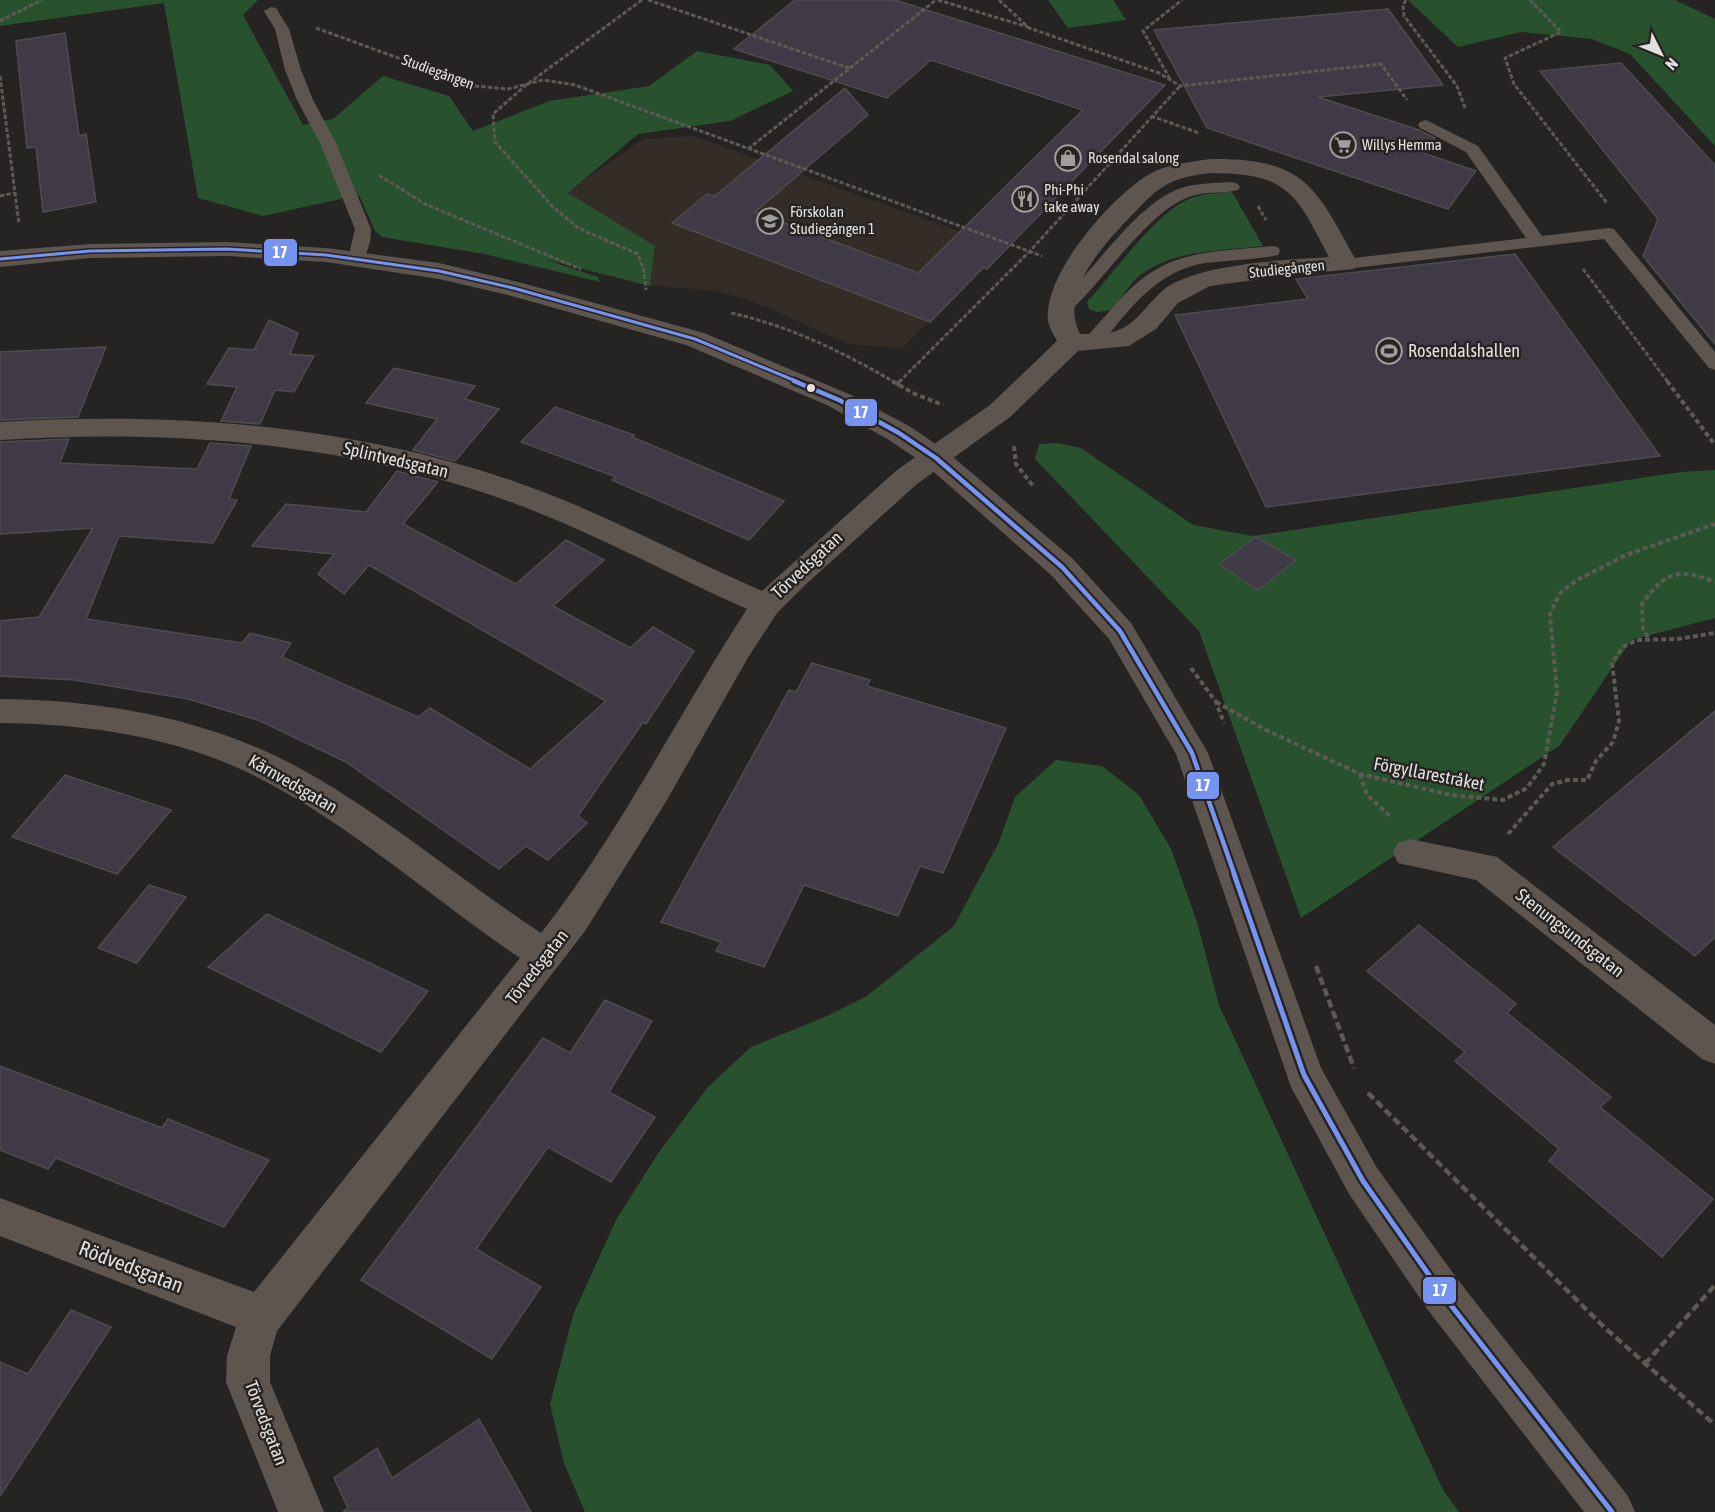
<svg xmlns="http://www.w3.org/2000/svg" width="1715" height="1512" font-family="'Asap Condensed',sans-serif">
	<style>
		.built { fill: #342c27 }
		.green { fill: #28522e }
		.building { fill: #3f3a45; stroke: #4e4c4d; stroke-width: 1.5 }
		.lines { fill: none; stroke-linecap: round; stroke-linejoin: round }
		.path-far2 { stroke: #5d5953; stroke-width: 3; stroke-dasharray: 4.5 2; stroke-linecap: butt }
		.path-far1 { stroke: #5d5953; stroke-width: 4; stroke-dasharray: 5 3; stroke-linecap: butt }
		.path { stroke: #5d5953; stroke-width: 4.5; stroke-dasharray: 8 4; stroke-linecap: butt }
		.service { fill: #5d554e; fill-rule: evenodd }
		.minor { fill: #5d554e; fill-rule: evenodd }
		.tertiary { fill: #5d554e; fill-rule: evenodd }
		.bus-1-far2-casing { stroke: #272422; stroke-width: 6 }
		.bus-1-far1-casing { stroke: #272422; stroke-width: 9 }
		.bus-1-casing { stroke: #272422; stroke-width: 10 }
		.bus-1-far2 { stroke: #7693f2; stroke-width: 3 }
		.bus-1-far1 { stroke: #7693f2; stroke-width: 4.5 }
		.bus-1 { stroke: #7693f2; stroke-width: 5 }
		.bus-dot { fill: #e3e1df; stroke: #272422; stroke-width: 2 }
		.labels { text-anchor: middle; stroke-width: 5; stroke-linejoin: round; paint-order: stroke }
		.far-street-label { font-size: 15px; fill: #e3e1df; stroke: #272422 }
		.far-poi-label { font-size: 15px; fill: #e3e1df; stroke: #272422; text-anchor: start }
		.poi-label { font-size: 18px; fill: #e3e1df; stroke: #272422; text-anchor: start }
		.street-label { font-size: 18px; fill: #e3e1df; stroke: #272422 }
		.near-street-label { font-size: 21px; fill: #e3e1df; stroke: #272422 }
		.line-badge { stroke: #272422; stroke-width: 2 }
		.badge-label { font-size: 16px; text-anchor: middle; font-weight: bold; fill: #fff }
	</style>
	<rect width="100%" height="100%" fill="#262423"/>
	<!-- built -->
	<path class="built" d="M 693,136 L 1005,248 L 902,348 L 848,344 L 753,301 L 717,291 L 647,285 L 655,249 L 565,194 L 643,139 Z"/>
	<!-- green -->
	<g class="green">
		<path d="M 0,0 L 258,0 L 243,15 L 303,125 L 333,119 L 383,76 L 449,96 L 473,131 L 549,101 L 649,86 L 697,51 L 770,65 L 793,91 L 730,121 L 638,134 L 568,193 L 655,246 L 650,286 L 544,259 L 598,277 L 600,282 L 484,254 L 382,237 L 375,231 L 359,195 L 263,216 L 198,198 L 164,3 L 0,26 Z"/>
		<path d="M 1048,0 L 1113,0 L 1126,20 L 1068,28 Z"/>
		<path d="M 1408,0 L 1675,0 L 1715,19 L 1715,146 L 1630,54 L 1592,39 L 1521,32 L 1458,47 Z"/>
		<path d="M 1232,192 L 1263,246 C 1222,251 1172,249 1138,277 C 1128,286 1120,300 1112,310 L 1097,312 L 1089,309 L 1087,302 C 1112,275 1155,214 1187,200 C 1200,193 1218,193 1232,192 Z"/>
		<path d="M 1057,443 L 1081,448 L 1193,525 L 1253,536 L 1681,472 L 1715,470 L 1715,618 L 1631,640 L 1560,745 L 1301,918 L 1199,631 L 1035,459 L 1039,444 Z"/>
		<path d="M 1056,760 L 1102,766 L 1139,795 L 1171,849 L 1197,922 L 1219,1005 L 1443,1490 L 1459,1512 L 585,1512 L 564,1463 L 550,1404 L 573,1315 L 616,1220 L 659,1152 L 708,1087 L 751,1047 L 827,1016 L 867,996 L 954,926 L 999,842 L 1015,797 Z"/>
	</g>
	<!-- building -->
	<g class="building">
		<path d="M 795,0 L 895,0 L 1165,85 L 987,269 L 983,268 L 930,322 L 672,223 L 707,194 L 715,196 L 845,88 L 868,115 L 755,212 L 918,273 L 1083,110 L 931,60 L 887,98 L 734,49 Z"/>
		<path d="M 1388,9 L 1443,85 L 1318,97 L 1419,130 L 1435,138 L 1423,153 L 1476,171 L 1448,209 L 1207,128 L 1154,30 Z"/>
		<path d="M 65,33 L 79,136 L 86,134 L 96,202 L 43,212 L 36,147 L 27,148 L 16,41 Z"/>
		<path d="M 1621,63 L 1715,165 L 1715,344 L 1643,256 L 1658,219 L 1540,71 Z"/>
		<path d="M 1515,254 L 1660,456 L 1266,507 L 1175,315 L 1308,299 L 1296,279 Z"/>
		<path d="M 269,320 L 298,333 L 290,354 L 314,356 L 294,392 L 275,390 L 260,424 L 221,421 L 237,387 L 207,384 L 229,348 L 254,350 Z"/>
		<path d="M 106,347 L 78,417 L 0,420 L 0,352 Z"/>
		<path d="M 394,368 L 475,386 L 465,399 L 499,409 L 455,461 L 413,450 L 437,419 L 366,403 Z"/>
		<path d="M 555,407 L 634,435 L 632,437 L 784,501 L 749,540 L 612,480 L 616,477 L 521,442 Z"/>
		<path d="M 69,439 L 60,463 L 197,469 L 210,443 L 251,446 L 229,499 L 237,500 L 213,543 L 119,536 L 86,619 L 242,643 L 250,633 L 291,643 L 282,657 L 418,717 L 430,708 L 530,769 L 606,701 L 369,565 L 344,594 L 318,574 L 334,554 L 252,546 L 286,504 L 366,512 L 397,471 L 438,482 L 403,524 L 516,584 L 566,540 L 604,560 L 553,606 L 630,648 L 653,627 L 694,651 L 646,724 L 643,722 L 578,816 L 587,823 L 548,860 L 526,846 L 499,869 L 346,762 L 258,720 L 188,699 L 75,680 L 0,676 L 0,621 L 39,617 L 93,528 L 0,534 L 0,442 Z"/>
		<path d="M 1256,537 L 1296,560 L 1258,590 L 1219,564 Z"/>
		<path d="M 812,663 L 870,680 L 867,686 L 1006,728 L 943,873 L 920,866 L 898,916 L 804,885 L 764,967 L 716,951 L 721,942 L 661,922 L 789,690 L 796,692 Z"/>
		<path d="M 1715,711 L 1715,937 L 1695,956 L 1553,847 Z"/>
		<path d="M 65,775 L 171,810 L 117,874 L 12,837 Z"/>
		<path d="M 149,885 L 186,897 L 137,963 L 98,948 Z"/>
		<path d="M 267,914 L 428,991 L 381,1052 L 208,967 Z"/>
		<path d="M 1419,925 L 1516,1004 L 1507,1013 L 1611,1097 L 1600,1107 L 1713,1199 L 1662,1257 L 1549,1161 L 1559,1149 L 1455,1061 L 1465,1052 L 1367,971 Z"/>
		<path d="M 605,1000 L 652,1021 L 609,1092 L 655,1117 L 611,1182 L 548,1147 L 476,1249 L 541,1287 L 492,1359 L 361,1280 L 543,1038 L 570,1053 Z"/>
		<path d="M 0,1066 L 162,1128 L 168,1119 L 269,1160 L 224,1227 L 56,1158 L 48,1169 L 0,1150 Z"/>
		<path d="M 71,1310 L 111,1327 L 0,1496 L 0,1362 L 28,1374 Z"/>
		<path d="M 479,1419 L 531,1512 L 343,1512 L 348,1508 L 334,1478 L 377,1448 L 392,1478 Z"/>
	</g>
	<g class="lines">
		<!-- path-far2 -->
		<g class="path-far2">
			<path d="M 642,0 L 526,85 L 493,114 L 495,142 L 553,207 L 578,228 L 638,254 L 644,272 L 646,290"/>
			<path d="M 648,0 L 849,68"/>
			<path d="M 938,0 L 1028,27"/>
			<path d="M 999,0 L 1029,28 L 1159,73 L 1180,86 L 1381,64 L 1407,100"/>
			<path d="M 1406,0 L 1403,5 L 1404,16 L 1457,86 L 1465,108"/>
			<path d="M 1530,0 L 1561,32 L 1505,58 L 1514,84 L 1607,203"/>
			<path d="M 0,21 L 42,0"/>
			<path d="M 316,28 L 475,86 L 508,89 L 543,80 L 575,85 L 1042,256"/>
			<path d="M 0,76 L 19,224"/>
			<path d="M 1170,79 L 1143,31 L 1182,0"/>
			<path d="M 1151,116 L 1199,133"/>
			<path d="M 748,149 L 936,0"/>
			<path d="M 379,175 L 425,204 L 581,269"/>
			<path d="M 0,196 L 14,193"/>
			<path d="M 1258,206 L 1266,220"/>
			<path d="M 1583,269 L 1668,382"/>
			<path d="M 731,313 C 790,326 843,352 894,382"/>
			<path d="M 899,382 L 1030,251 L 1180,86"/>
		</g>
		<!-- path-far1 -->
		<g class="path-far1">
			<path d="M 892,381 L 915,394 L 943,405"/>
			<path d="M 1667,381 L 1715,445"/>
			<path d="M 896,385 L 900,381"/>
			<path d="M 1014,446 L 1016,464 L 1033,486"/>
			<path d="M 1648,637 L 1643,629 L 1642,604 C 1664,572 1679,567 1715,582"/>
			<path d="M 1191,668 L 1216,702 L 1224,723"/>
			<path d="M 1216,702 L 1264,729 L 1360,774 L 1451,795 L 1503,800 L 1527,788 L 1544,764 L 1557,692 L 1550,614 L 1560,593 L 1577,580 L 1626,555 L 1715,524"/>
			<path d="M 1360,774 L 1367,795 L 1391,817"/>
			<path d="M 1508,834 L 1552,784 L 1568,780 L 1587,780 L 1596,761 L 1613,742 L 1619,721 L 1612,663 L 1623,647 L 1637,640 L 1678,639 L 1715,633"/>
		</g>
		<!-- path -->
		<g class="path">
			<path d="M 1316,966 L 1354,1068"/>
			<path d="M 1368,1093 L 1605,1328 L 1715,1425"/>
			<path d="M 1645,1364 L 1715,1285"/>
		</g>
		<!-- service -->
		<g class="service">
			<path d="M 271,7 L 276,8 L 289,29 L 301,70 L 313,100 L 335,141 L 371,229 L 370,242 L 363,263 L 351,263 L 348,259 L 355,229 L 319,141 L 297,100 L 285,70 L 275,29 L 264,11 Z"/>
			<path d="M 1426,120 L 1478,146 L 1542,236 L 1608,228 L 1614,229 L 1715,352 L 1715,370 L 1709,368 L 1604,239 L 1345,269 L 1339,268 L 1336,264 L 1339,260 L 1345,259 L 1526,238 L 1466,152 L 1420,128 L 1418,125 L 1420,122 Z"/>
			<path d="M 1232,182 L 1238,184 L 1240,187 L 1238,190 C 1223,194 1207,191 1192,196 C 1150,208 1104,281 1069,312 L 1057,312 L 1054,308 L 1057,304 C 1094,272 1136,203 1181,188 C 1198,183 1215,183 1232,182 Z"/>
			<path d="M 1272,246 L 1278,247 L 1280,251 L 1278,255 C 1254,260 1229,260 1205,263 C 1156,271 1129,310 1099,346 L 1087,346 L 1084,342 C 1092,329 1104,318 1114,306 C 1165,248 1200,254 1272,246 Z"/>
		</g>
		<!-- minor -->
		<g class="minor">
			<path d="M 1211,159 C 1307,158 1316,188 1358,264 L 1354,269 L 1291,275 L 1210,286 L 1178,303 L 1156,329 L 1129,346 L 1078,351 L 1010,417 L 917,484 L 804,586 L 777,613 L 749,656 L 664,805 L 585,931 L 277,1331 L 270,1356 L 270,1382 L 324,1512 L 278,1512 L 226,1382 L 227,1356 L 236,1327 L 0,1236 L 0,1198 L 254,1292 L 520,958 C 430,897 347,821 249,773 C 172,736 85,724 0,723 L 0,699 C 105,700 211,719 303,770 C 387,817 461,880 541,933 C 620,833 677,716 747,609 C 672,576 600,536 524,507 C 356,443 178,429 0,440 L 0,422 C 186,411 371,426 546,493 C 620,522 689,559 762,591 L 897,470 L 990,405 L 1057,341 C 1054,335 1049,328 1048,320 C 1043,275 1111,197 1148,175 C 1166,164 1190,162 1211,159 ZM 1211,173 C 1289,173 1296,194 1329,257 C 1284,260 1216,263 1176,282 C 1151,293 1139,327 1112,332 C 1101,334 1090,334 1080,334 C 1058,292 1105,243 1132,215 C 1142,205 1153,192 1166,185 C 1180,177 1195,175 1211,173 Z"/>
			<path d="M 1410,839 L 1497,857 L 1715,1025 L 1715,1064 L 1702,1059 L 1476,880 L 1398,863 L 1393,853 L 1398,843 Z"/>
		</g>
		<!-- tertiary -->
		<path class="tertiary" d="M 227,242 L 326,248 L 439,263 L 522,283 L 704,333 L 849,394 L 909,426 L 946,451 L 1073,559 L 1131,623 L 1208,753 L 1321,1068 L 1377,1168 L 1458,1280 L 1628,1496 L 1635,1512 L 1584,1512 L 1428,1310 L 1349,1194 L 1291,1087 L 1176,754 L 1109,639 L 1051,575 L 926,465 L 889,440 L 829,406 L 686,345 L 508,295 L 439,279 L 326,262 L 227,256 L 90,258 L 0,267 L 0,251 L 90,244 Z"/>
		<!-- bus-1-far2 casing -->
		<g class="bus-1-far2-casing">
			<path id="bus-1-far2" d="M 0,259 L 90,251 L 227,249 L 326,255 L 439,271 L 513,288 L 695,339 L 798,382"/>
		</g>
		<!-- bus-1-far1 casing -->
		<g class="bus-1-far1-casing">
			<path id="bus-1-far1" d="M 794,381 L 839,400 L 899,433 L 936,458 L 1062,567 L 1120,631 L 1192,753 L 1235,876"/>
		</g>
		<!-- bus-1 casing -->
		<g class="bus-1-casing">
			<path id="bus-1" d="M 1234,874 L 1304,1075 L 1363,1181 L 1443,1295 L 1612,1512"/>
		</g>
		<!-- bus-1-far2 -->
		<use href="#bus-1-far2" class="bus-1-far2"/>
		<!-- bus-1-far1 -->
		<use href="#bus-1-far1" class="bus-1-far1"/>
		<!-- bus-1 -->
		<use href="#bus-1" class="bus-1"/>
	</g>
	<!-- icons -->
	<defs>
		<g id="supermarket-ring" transform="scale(1.35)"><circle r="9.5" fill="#272422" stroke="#a19f9d" stroke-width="1.5"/><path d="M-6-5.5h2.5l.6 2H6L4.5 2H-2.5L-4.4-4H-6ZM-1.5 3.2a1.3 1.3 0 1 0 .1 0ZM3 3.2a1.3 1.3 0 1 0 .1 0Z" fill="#a19f9d"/></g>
		<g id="shop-ring" transform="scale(1.35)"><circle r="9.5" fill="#272422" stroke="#a19f9d" stroke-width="1.5"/><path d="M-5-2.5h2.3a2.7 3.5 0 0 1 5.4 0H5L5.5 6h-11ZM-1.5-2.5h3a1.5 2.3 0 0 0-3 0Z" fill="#a19f9d"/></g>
		<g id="restaurant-ring" transform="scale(1.35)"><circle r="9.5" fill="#272422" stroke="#a19f9d" stroke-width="1.5"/><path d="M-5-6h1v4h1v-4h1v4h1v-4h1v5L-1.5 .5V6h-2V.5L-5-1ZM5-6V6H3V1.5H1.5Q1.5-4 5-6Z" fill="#a19f9d"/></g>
		<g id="school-ring" transform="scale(1.35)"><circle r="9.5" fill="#272422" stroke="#a19f9d" stroke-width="1.5"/><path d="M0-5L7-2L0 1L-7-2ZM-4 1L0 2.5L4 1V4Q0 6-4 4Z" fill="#a19f9d"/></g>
		<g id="stadium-ring" transform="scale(1.35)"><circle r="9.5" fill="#272422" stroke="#a19f9d" stroke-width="1.5"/><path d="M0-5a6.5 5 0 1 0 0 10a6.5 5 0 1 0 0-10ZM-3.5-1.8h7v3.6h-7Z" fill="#a19f9d"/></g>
	</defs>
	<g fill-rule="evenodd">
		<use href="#supermarket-ring" x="1343" y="145"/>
		<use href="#shop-ring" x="1068" y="158"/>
		<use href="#restaurant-ring" x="1025" y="199"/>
		<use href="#school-ring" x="770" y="221"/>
		<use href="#stadium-ring" x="1389" y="351"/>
	</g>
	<!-- markers -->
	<circle class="bus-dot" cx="811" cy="388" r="5"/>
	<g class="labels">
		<!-- far-street labels -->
		<g class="far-street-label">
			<text transform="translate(438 72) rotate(20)" y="5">Studiegången</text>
			<text transform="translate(1287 269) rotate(-6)" y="5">Studiegången</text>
		</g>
		<!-- far-poi labels -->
		<g class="far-poi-label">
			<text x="1362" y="150">Willys Hemma</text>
			<text x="1088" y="163">Rosendal salong</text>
			<text x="1044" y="195">Phi-Phi<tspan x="1044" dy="17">take away</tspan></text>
			<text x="790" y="217">Förskolan<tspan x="790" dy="17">Studiegången 1</tspan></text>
		</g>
		<!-- poi labels -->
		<g class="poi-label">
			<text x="1408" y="357">Rosendalshallen</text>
		</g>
		<!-- street labels -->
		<g class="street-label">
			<text transform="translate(396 460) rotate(13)" y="6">Splintvedsgatan</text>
			<text transform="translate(807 565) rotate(-43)" y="6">Törvedsgatan</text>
			<text transform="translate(1429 774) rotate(11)" y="6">Förgyllarestråket</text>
			<text transform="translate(293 784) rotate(30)" y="6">Kärnvedsgatan</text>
			<text transform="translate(1570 933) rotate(38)" y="6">Stenungsundsgatan</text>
			<text transform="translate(537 967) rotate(-52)" y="6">Törvedsgatan</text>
			<text transform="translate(266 1423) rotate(69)" y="6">Törvedsgatan</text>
		</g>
		<!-- near-street labels -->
		<g class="near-street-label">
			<text transform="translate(131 1267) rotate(21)" y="7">Rödvedsgatan</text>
		</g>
	</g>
	<g class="line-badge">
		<rect x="263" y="238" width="35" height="29" rx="6" fill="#7693f2"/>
		<rect x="844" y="398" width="34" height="29" rx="6" fill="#7693f2"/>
		<rect x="1186" y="771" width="34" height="29" rx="6" fill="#7693f2"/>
		<rect x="1422" y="1276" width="35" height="29" rx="6" fill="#7693f2"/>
	</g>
	<g class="badge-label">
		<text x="280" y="258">17</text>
		<text x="861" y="418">17</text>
		<text x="1203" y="791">17</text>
		<text x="1440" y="1296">17</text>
	</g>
	<!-- north arrow -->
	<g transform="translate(1661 54) rotate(133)" stroke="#272422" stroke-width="4.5" paint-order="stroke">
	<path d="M0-4.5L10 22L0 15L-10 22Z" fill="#e3e1df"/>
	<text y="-9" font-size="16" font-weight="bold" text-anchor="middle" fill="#e3e1df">N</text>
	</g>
</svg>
